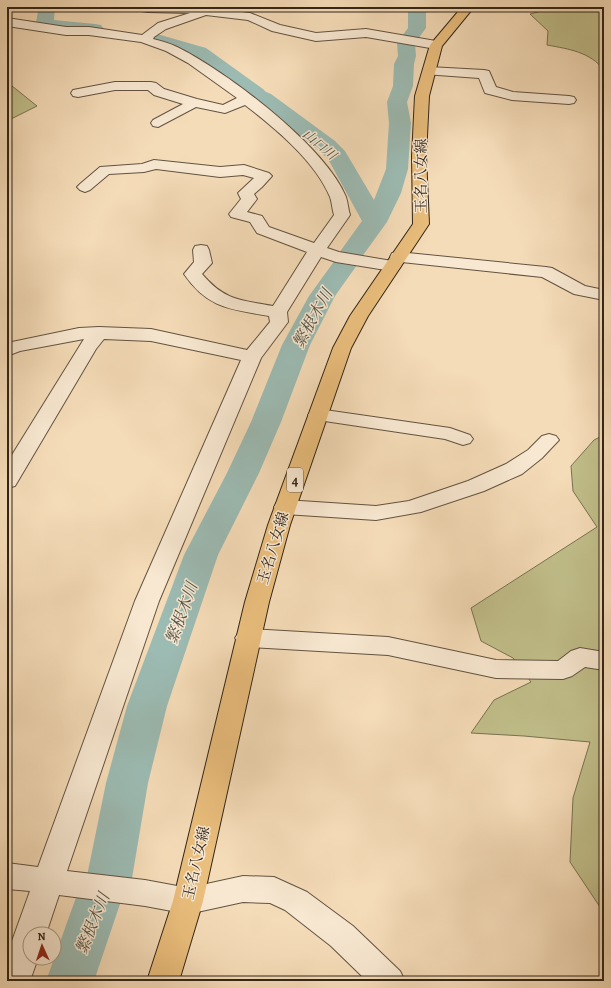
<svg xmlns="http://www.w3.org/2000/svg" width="611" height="988" font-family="Alegreya,'Noto Serif JP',serif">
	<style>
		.green { fill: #c1bf8b; stroke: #797252 }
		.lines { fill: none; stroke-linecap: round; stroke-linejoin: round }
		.river { fill: #9cbbb3; fill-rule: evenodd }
		.minor-casing { stroke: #625341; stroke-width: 2 }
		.major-casing { stroke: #312519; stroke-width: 2 }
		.minor { fill: #f8e8d1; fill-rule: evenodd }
		.major { fill: #eabe7c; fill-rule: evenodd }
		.labels { text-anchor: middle; stroke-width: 3; stroke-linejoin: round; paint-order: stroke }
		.far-water-label { font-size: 13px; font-style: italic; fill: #515247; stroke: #f8e8d1 }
		.shield { fill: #f8e8d1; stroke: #6d6050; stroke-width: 1 }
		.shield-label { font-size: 14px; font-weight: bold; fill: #312519 }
		.street-label { font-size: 15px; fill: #312519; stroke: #f8e8d1 }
		.water-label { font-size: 16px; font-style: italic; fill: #515247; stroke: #f8e8d1 }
	</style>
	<rect width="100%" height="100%" fill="#f5dcb8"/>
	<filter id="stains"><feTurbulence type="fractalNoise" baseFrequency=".005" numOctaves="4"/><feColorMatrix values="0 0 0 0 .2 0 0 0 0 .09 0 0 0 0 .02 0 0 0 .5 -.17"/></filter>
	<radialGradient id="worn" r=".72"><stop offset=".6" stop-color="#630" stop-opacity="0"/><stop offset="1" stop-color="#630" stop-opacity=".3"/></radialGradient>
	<!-- green -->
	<g class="green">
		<path d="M 557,7 L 604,7 L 604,70 C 590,52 569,49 547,45 L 548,31 L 530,14 Z"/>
		<path d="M 7,82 L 37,106 L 11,119 L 7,118 Z"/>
		<path d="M 604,435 L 604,913 L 570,862 L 573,798 L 590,742 L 524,736 L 471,733 L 494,700 L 531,682 L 513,658 L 481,641 L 471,608 L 597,527 L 573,491 L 571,466 L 594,440 Z"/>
	</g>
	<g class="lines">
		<!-- river -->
		<g class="river">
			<path d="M 35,7 L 55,7 L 54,20 L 95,24 L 101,25 L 104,29 L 101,33 C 88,36 44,34 36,23 L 38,11 Z"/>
			<path d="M 408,7 L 426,7 L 426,28 L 415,43 L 416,56 L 414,64 L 413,86 L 407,102 L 411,123 L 408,169 L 401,193 L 387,222 L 361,258 L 353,260 L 357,265 L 335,296 L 310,345 L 281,422 L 259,473 L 218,555 L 167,706 L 148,783 L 131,884 L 121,901 L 94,981 L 46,981 L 78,892 L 87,876 L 106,783 L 127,706 L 184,555 L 227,473 L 251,422 L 282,345 L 309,296 L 335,260 L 343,258 L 339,253 L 362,221 L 328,159 L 319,151 L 257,102 L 254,99 L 249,97 L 192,56 L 144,41 L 141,37 L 144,33 L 150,32 L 206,48 L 263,89 L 266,92 L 271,94 L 335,141 L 345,151 L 374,200 L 386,169 L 389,123 L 387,102 L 393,86 L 394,64 L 398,56 L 397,43 L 408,28 Z"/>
		</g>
		<!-- minor casing -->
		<g class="minor-casing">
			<g id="minor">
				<path d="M 126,7 L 198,7 L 250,13 L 280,25 L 316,33 L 366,29 L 436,41 L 440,42 L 442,45 L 440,48 L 436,49 L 366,37 L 316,41 L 272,31 L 248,20 L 206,15 L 166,29 L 154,37 L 153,39 C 161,41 169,43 177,47 C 226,71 325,146 346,197 C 348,203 348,209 350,215 L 327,248 L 339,252 L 392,261 L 398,262 L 401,266 L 398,270 L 392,271 L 336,262 L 321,257 L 287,312 L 288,322 L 261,358 L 159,601 L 67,871 L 145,880 L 188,888 L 243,876 L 274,877 L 307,892 L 353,926 L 400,971 L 405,981 L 367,981 L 331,946 L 285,910 L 270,903 L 243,902 L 188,914 L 145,906 L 59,895 L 46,934 L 30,934 L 30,958 L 38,958 L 30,981 L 7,981 L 7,955 L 30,891 L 7,889 L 7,863 L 38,867 L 135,601 L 241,360 L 151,341 L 104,339 L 96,349 L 18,481 L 15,486 L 7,488 L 7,463 L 84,339 L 20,351 L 7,356 L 7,343 L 79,328 L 99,327 L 151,329 L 247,350 L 270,322 L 269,316 C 231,309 208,309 184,274 L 194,262 L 193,250 L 195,246 L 201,245 L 207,246 L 209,250 L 212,263 L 202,274 C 225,301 241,300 273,306 L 307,252 L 257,233 L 250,222 L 231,217 L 229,214 L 241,199 L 238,193 L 254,178 L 243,175 L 220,177 L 156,169 L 144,172 L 109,174 L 90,190 L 85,192 L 80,190 L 77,187 L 80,184 L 100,167 L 142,164 L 154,160 L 220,167 L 244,165 L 269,173 L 272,176 L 262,187 L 254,194 L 257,199 L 247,212 L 262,216 L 269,227 L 314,243 L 334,215 C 332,209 332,202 330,197 C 315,161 275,128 245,105 L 225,113 L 196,107 L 158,127 L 153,126 L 151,123 L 153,120 L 183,104 L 154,95 L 148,90 L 115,90 L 78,97 L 73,96 L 71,93 L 73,90 L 115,82 L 151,82 L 156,83 L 164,89 L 197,99 L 223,105 L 237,98 L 188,63 L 166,51 L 141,42 L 89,35 L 66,35 L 7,26 L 7,18 L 66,27 L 89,27 L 142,35 L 158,23 L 190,13 L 148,12 L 128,9 Z"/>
				<path d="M 429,67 L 484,70 L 489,71 L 496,87 L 513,92 L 569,96 L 574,97 L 576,100 L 574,103 L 569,104 L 512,100 L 485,93 L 479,78 L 424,74 L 423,71 L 424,68 Z"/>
				<path d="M 398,252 L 546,267 L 552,268 L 585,286 L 604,290 L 604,300 L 574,294 L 542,277 L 392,261 L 390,257 L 392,253 Z"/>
				<path d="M 318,409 L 450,428 L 470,435 L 473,439 L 470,443 L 463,445 L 445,439 L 311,419 L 308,415 L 311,411 Z"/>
				<path d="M 549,434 L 556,436 L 559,440 L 542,458 L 522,474 L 484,491 L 421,512 L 376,520 L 285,514 L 277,512 L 274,507 L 277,502 L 285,500 L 376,506 L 409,501 L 468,481 L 506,464 L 528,450 L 542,436 Z"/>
				<path d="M 248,629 L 388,637 L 496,660 L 558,661 L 571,651 L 580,648 L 604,652 L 604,670 L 585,667 L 572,676 L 563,679 L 496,678 L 388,655 L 248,647 L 239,644 L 235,638 L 239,632 Z"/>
			</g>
		</g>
		<!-- major casing -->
		<g class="major-casing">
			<path id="major" d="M 462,7 L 474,7 L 442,46 L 429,96 L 426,156 L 429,224 L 368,316 L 351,348 L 290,525 L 269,602 L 203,901 L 179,981 L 147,981 L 173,901 L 245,602 L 268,525 L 333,348 L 350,316 L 413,224 L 412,156 L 415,96 L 430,45 Z"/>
		</g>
		<!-- minor -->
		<use href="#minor" class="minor"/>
		<!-- major -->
		<use href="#major" class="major"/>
	</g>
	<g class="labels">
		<!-- far-water labels -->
		<g class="far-water-label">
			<text transform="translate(320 144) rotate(40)" y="5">山口川</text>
		</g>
		<!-- shield labels -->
		<rect class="shield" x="287" y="468" width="16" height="24" rx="3"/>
		<g class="shield-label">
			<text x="295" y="485">4</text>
		</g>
		<!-- street labels -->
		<g class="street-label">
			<text transform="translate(421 176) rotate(-90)" y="5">玉名八女線</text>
			<text transform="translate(273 548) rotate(-73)" y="5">玉名八女線</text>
			<text transform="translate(196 863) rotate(-77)" y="5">玉名八女線</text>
		</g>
		<!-- water labels -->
		<g class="water-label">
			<text transform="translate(312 318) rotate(-61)" y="6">繁根木川</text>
			<text transform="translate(181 613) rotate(-70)" y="6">繁根木川</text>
			<text transform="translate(92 923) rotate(-68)" y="6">繁根木川</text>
		</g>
	</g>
	<!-- margin -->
	<rect width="611" height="988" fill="none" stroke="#f5dcb8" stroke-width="24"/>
	<rect x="8" y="8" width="595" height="972" fill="none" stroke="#312519" stroke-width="2"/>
	<rect x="12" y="12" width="587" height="964" fill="none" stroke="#312519"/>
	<!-- north arrow -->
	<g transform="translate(42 946) rotate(357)"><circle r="19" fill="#f8e8d1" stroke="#a89a87"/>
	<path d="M0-3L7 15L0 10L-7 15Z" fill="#8f2418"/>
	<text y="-6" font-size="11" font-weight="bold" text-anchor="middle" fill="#312519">N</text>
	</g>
	<rect width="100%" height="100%" filter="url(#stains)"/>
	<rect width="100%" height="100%" fill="url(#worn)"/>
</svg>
